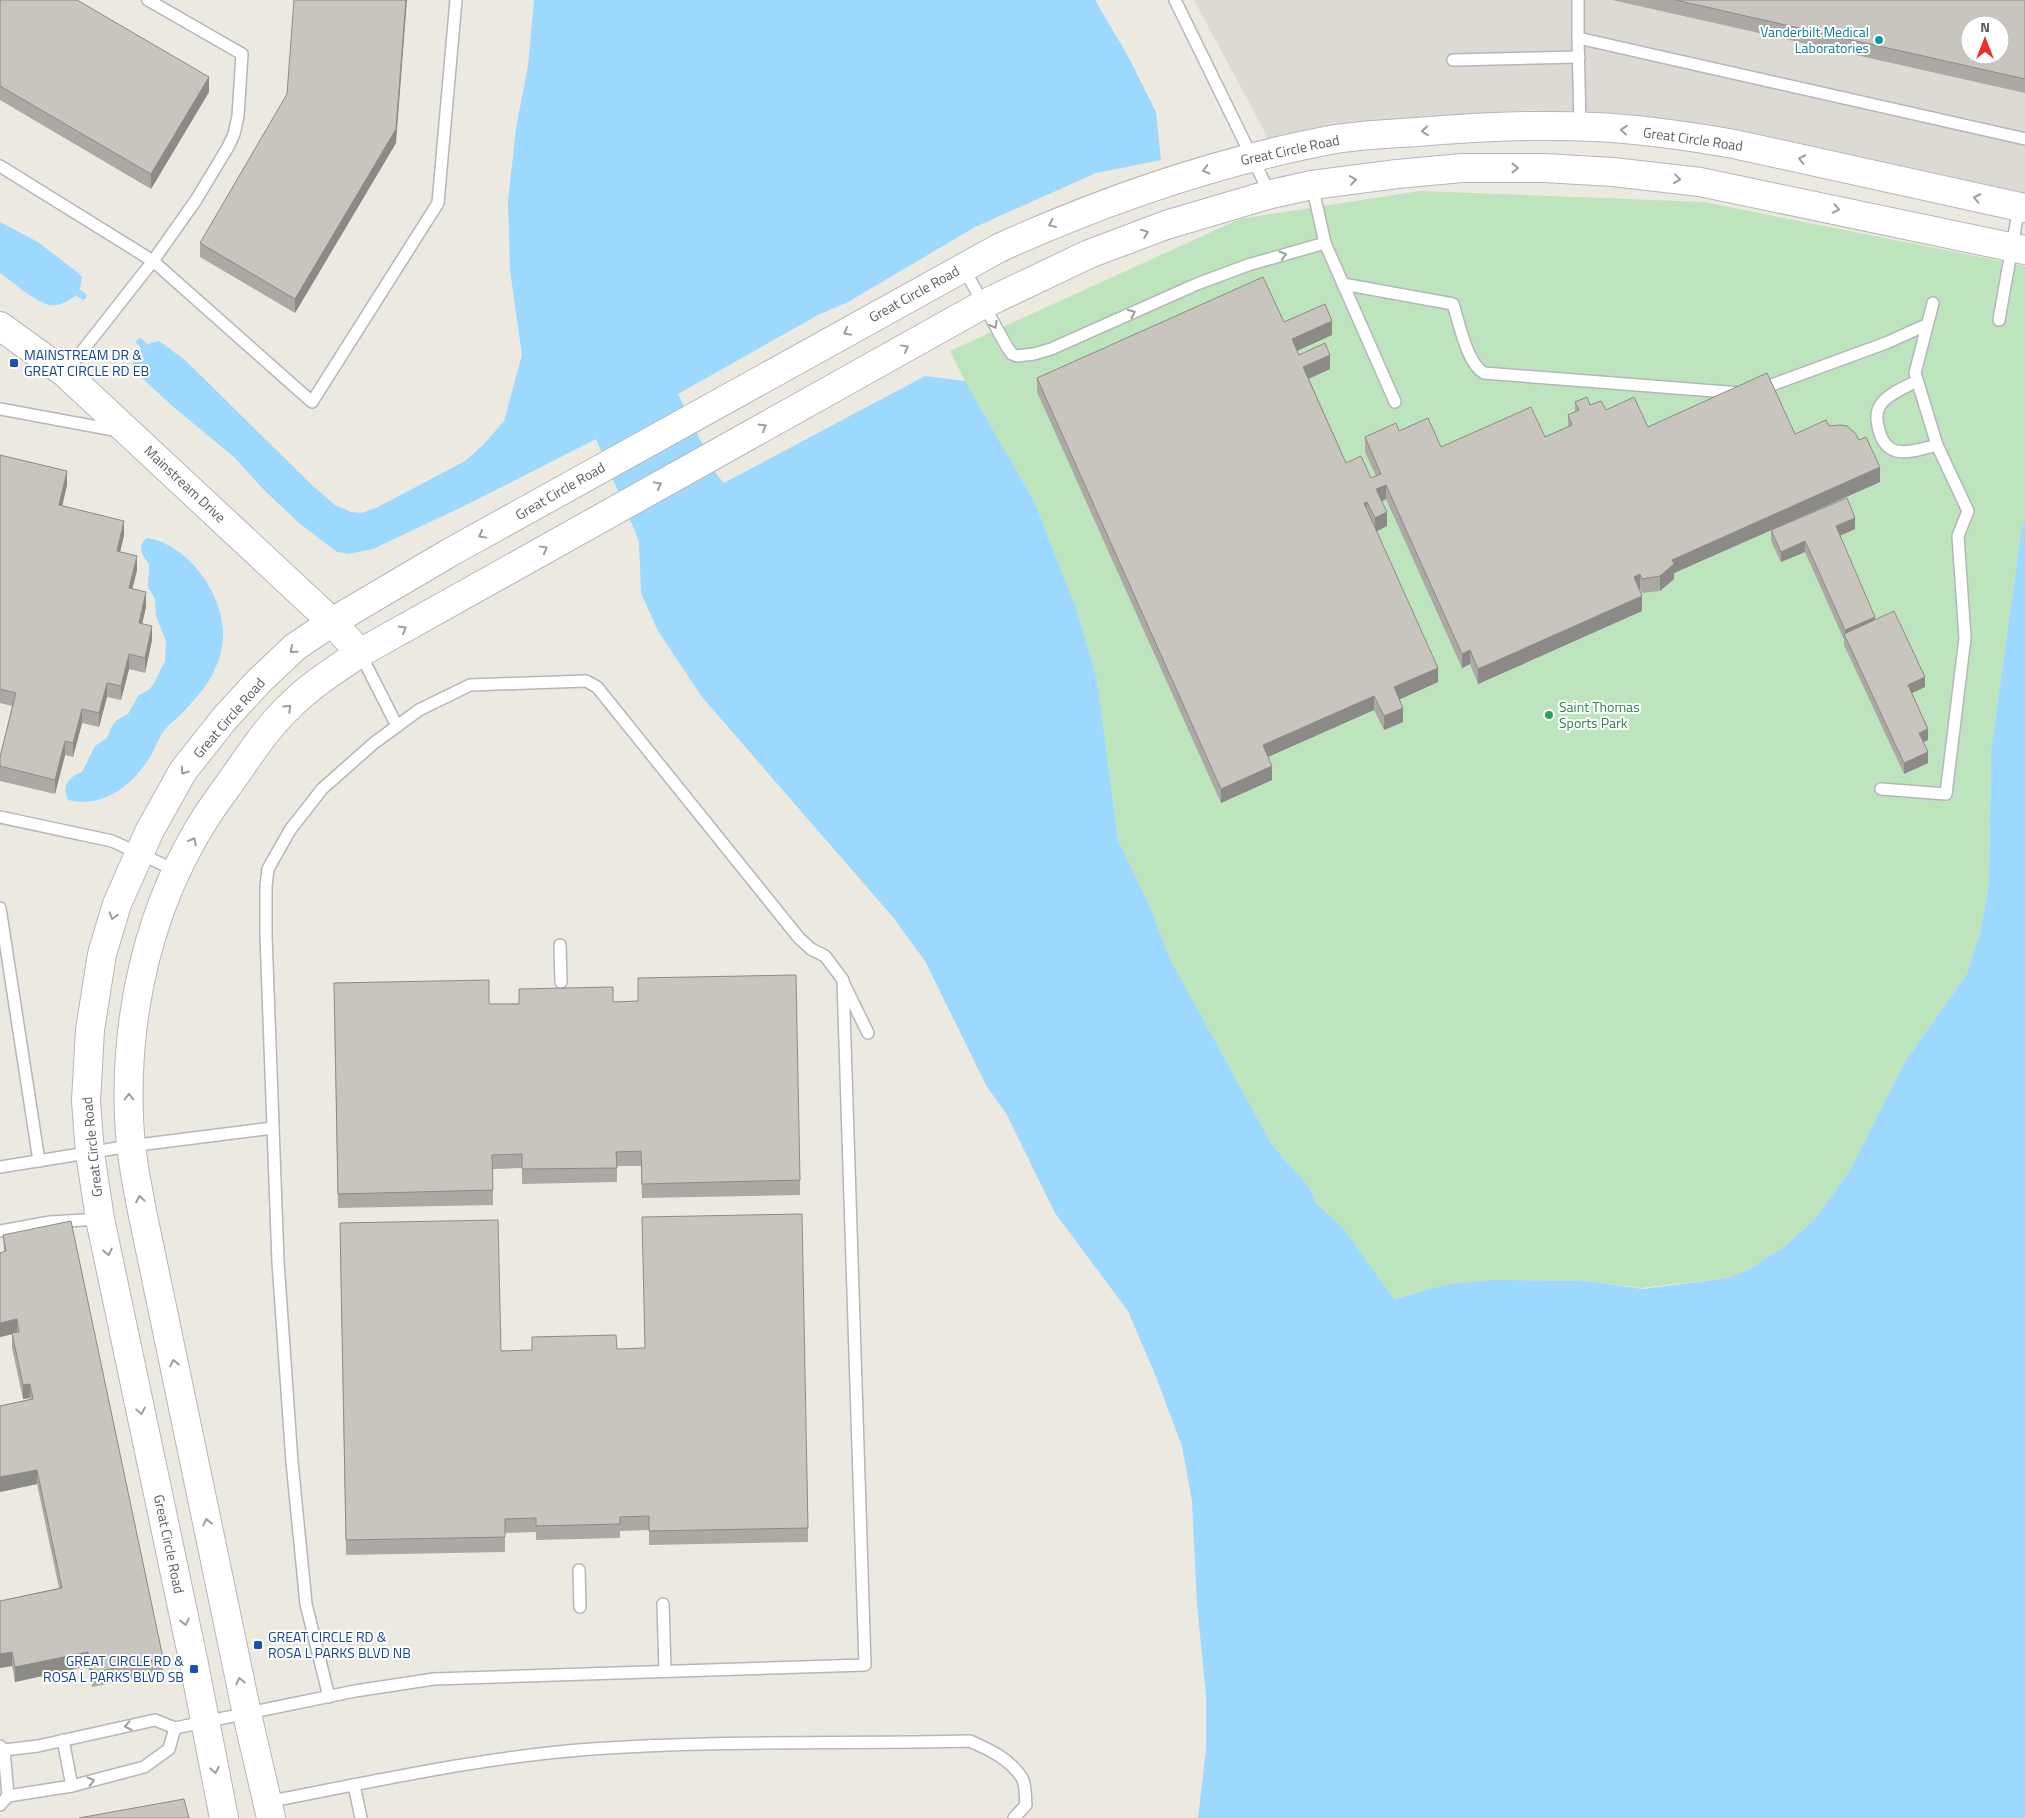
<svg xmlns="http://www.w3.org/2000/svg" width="2025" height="1818" font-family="'Titillium Web',sans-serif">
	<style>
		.industrial { fill: #dddad4; fill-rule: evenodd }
		.green { fill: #bde4bc }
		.water { fill: #9dd8fe }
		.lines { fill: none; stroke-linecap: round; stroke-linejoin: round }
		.stream { stroke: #9dd8fe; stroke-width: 7 }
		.service-casing { stroke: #b3b6bb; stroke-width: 14 }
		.tertiary-casing { stroke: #b3b6bb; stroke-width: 30 }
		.service { stroke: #fff; stroke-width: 11 }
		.tertiary { stroke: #fff; stroke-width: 28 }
		.wall { fill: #aca9a4 }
		.shaded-wall { fill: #8c8a86 }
		.building { fill: #c8c5bf; stroke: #8c8a86; fill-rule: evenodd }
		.oneway { stroke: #9b9ea0 }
		.culture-dot { fill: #0f9aa8; stroke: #fff; stroke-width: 2 }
		.transit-dot { fill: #1a4fb4; stroke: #fff; stroke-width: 2 }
		.leisure-dot { fill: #2e9e5b; stroke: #fff; stroke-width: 2 }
		.labels { text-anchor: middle; stroke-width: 4; stroke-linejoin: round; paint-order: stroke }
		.culture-label { font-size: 14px; fill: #0d838f; stroke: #fff; text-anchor: end }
		.street-label { font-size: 14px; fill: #595d61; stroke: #fff }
		.transit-label { font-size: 14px; fill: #164399; stroke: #fff; text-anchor: start }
		.leisure-label { font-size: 14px; fill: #27864d; stroke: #fff; text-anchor: start }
	</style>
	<rect width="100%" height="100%" fill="#ece9e0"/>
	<!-- industrial -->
	<path class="industrial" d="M 1194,0 L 2025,0 L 2025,193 L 1788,143 L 1667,120 L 1532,110 L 1402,119 L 1268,138 ZM 1970,25 L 2000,25 L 2000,55 L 1970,55 Z"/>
	<!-- green -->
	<path class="green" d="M 1420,191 L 1704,202 L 2025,266 L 2025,519 L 2021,532 L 1991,751 L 1989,885 L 1980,933 L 1967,974 L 1906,1060 L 1850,1170 L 1815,1219 L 1786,1245 L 1748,1270 L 1728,1278 L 1640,1288 L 1586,1281 L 1491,1280 L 1449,1284 L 1393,1299 L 1342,1227 L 1315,1202 L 1310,1188 L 1272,1145 L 1169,957 L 1152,911 L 1118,840 L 1097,679 L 1076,608 L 1035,503 L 965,381 L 950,351 L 1240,219 Z"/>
	<!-- water -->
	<g class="water">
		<path d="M 534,0 L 1095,0 L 1129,58 L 1156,112 L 1161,160 L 1096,173 L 975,227 L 848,302 L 818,315 L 678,394 L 717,475 L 724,483 L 925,376 L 965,381 L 1035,503 L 1076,608 L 1097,679 L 1118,840 L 1152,911 L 1169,957 L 1272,1145 L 1310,1188 L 1315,1202 L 1342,1227 L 1394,1299 L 1449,1284 L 1491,1280 L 1586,1281 L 1643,1289 L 1728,1278 L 1748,1270 L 1786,1245 L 1815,1219 L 1850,1170 L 1906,1060 L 1967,974 L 1980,933 L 1989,885 L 1991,751 L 2021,532 L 2025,519 L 2025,1818 L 1198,1818 L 1206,1750 L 1206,1696 L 1197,1604 L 1192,1501 L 1182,1446 L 1156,1377 L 1128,1311 L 1055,1213 L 1006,1113 L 987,1087 L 925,961 L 892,916 L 702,697 L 658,631 L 641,593 L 639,541 L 596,439 L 468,504 L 373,549 L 349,554 L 337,552 L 299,523 L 263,489 L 234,457 L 177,410 L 132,369 C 135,350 141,345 159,341 L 185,360 L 313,486 L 335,505 L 351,512 L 361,513 L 378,507 L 465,461 L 483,445 L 504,421 L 522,355 L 510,270 L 508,202 L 516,128 L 528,66 Z"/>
		<path d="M 0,222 L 38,242 L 77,272 L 82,277 L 79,293 C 71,299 61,307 50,305 C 35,302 13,282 0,273 Z"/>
		<path d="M 147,538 C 187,544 221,591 223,630 C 224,644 220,659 214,671 C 208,685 195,699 185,710 C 177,719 167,725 161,735 C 158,740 156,746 153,752 C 135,783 106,809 68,800 C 61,785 69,777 82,772 L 95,746 L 107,738 L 112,726 L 117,720 L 128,714 L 138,696 L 150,689 L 154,683 L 165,661 L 166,641 L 156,616 L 155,599 L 148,587 L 149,564 C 142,555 136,546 147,538 Z"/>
	</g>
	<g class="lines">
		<!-- stream -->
		<g class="stream">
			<path d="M 79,293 L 83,296"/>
			<path d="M 140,342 L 143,345"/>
		</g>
		<!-- service casing -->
		<g class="service-casing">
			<g id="service">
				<path d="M 1175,0 L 1270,194"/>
				<path d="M 1578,0 L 1578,38"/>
				<path d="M 1453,60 L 1579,57"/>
				<path d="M 1580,126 L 1578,38 L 2025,139"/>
				<path d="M 0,166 L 153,261 L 312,402 L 438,203 L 456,0"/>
				<path d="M 1312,185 L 1325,243 L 1343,284 L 1453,304 C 1459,322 1467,364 1484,373 L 1740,393"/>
				<path d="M 963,267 L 1007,347 L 1012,354 L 1017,356 L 1034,354 L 1051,349 L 1197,284 L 1248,265 L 1325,243"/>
				<path d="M 1343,284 L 1395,402"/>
				<path d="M 1999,320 L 2019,207"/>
				<path d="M 65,373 L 153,261 L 196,200 L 228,147 L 234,134 L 238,116 L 242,54 L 148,0"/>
				<path d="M 1917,381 C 1906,387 1889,393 1881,404 C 1876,411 1876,418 1878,426 C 1885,462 1910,452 1937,445"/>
				<path d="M 1758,390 L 1886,343 L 1926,325"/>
				<path d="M 0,409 L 119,431"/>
				<path d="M 360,653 L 397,726"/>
				<path d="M 1881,789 L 1946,794 L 1965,638 L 1958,536 L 1968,511 L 1937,445 L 1915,373 L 1933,303"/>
				<path d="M 0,817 L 112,841 L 177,871"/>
				<path d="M 0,908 L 39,1161"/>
				<path d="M 560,945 L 561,982"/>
				<path d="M 844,984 L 868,1033"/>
				<path d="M 0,1167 L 130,1146 L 273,1128"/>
				<path d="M 0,1231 L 50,1222 L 100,1219"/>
				<path d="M 579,1570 L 580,1607"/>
				<path d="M 663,1604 L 665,1670"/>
				<path d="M 63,1740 L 72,1786"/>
				<path d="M 0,1746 L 4,1750 L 38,1746 L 155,1720 L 175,1728 L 355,1691 L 434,1679 L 865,1665 L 843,980 L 825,956 L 811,949 L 799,938 L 597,687 L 586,681 L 470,685 L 419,710 L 374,743 L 322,789 L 290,830 L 268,869 L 266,886 L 266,936 L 278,1262 L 292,1462 L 306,1604 L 329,1697"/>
				<path d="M 4,1750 L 8,1796"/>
				<path d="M 354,1785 L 361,1818"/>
				<path d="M 267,1802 C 375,1781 482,1757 592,1749 C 718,1740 845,1744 970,1741 C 990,1750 1010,1759 1022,1778 C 1026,1784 1025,1797 1026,1805 L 1014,1818"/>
				<path d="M 0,1805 L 8,1796 L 72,1786 L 144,1767 L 169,1749 L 175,1728"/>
			</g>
		</g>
		<!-- tertiary casing -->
		<g class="tertiary-casing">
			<g id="tertiary">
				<path d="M 0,326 L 65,373 L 332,622 L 360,653"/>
				<path d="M 224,1818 L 194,1664 L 100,1219 L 90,1153 L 86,1101 L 90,1030 L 102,954 L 117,904 L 149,832 L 183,771 L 225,718 L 259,681 L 295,647 L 332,622 L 449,553 L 999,248 C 1105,200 1215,162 1330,140 C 1358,135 1388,134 1417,132 C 1476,127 1535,124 1595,127 C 1641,129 1688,136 1734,144 L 2025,208"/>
				<path d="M 271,1818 L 247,1714 L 142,1211 C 136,1180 130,1149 129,1117 C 125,1013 149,906 206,817 C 215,803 225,790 234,777 C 251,753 267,728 288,708 C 309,686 335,670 360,653 L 982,305 L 1089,254 L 1166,225 L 1271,194 L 1312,185 L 1397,174 L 1462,168 L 1544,168 L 1613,172 L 1700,182 L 2025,250"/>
			</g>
		</g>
		<!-- service -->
		<use href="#service" class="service"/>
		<!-- tertiary -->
		<use href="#tertiary" class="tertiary"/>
	</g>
	<!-- wall -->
	<g class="wall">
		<path d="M 0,0 L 209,92 L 151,189 L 0,100 Z"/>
		<path d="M 1612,0 L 2025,0 L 2025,93 Z"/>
		<path d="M 396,143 L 295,313 L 200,257 L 200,243 Z"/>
		<path d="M 1284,322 L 1332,335 L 1297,351 L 1299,355 L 1330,369 L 1309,379 L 1346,463 L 1371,478 L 1376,476 L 1365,452 L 1365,437 L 1399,431 L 1441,447 L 1545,437 L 1568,427 L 1568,415 L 1575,412 L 1575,402 L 1590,405 L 1606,410 L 1648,427 L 1795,434 L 1829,426 L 1880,482 L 1674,573 L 1674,579 L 1660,591 L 1642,593 L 1640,589 L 1639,589 L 1642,611 L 1478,684 L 1470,664 L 1462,668 L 1386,499 L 1382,501 L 1387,526 L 1377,531 L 1438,682 L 1399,699 L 1403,722 L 1384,730 L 1374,710 L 1268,757 L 1272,780 L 1221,803 L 1037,392 L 1037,378 Z"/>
		<path d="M 0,455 L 67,485 L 62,506 L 124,535 L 120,552 L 137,570 L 132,589 L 146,607 L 142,624 L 152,640 L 145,673 L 129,669 L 121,700 L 107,697 L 99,727 L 82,723 L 73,757 L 65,755 L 55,794 L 0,781 L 0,757 L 12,706 L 0,703 Z"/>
		<path d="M 1855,529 L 1840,536 L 1875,620 L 1925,687 L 1912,693 L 1928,740 L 1924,742 L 1928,763 L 1904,774 L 1844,645 L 1844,640 L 1805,552 L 1781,562 L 1771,541 L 1771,530 Z"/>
		<path d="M 334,997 L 489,1004 L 613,1002 L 800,1180 L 800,1195 L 642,1198 L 641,1166 L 617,1166 L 617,1182 L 522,1184 L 522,1168 L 493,1169 L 493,1205 L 338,1208 Z"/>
		<path d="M 3,1235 L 163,1658 L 163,1673 L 92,1687 L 88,1666 L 15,1682 L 12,1666 L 0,1668 L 0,1601 L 59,1588 L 37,1484 L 0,1492 L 0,1406 L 30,1399 L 30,1398 L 23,1399 L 12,1348 L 12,1334 L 0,1337 L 0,1253 L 4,1252 Z"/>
		<path d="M 340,1238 L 501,1351 L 617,1349 L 808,1528 L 808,1542 L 649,1545 L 649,1530 L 620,1531 L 620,1538 L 536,1540 L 536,1532 L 505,1533 L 505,1552 L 346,1555 Z"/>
	</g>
	<!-- shaded-wall -->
	<g class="shaded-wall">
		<path d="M 406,0 L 407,0 L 396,143 L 295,313 L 295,299 Z"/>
		<path d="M 209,77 L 209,92 L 151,189 L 151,174 Z"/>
		<path d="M 1332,321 L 1332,335 L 1292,353 L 1292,339 Z"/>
		<path d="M 1330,355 L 1330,369 L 1303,381 L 1303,367 Z"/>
		<path d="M 1880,467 L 1880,482 L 1674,573 L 1674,579 L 1660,591 L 1660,576 L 1672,560 Z"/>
		<path d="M 67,471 L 67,485 L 59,519 L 59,505 Z"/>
		<path d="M 1386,485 L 1386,499 L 1376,504 L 1376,489 Z"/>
		<path d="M 1367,502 L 1367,516 L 1364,503 Z"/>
		<path d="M 1387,512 L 1387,526 L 1375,532 L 1375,518 Z"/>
		<path d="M 1855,518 L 1855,529 L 1836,537 L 1836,526 Z"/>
		<path d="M 124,521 L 124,535 L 117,565 L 117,551 Z"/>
		<path d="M 1805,541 L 1805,552 L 1781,562 L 1781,552 Z"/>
		<path d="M 137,556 L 137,570 L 129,602 L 129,588 Z"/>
		<path d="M 1640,574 L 1640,589 L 1634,592 L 1634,577 Z"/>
		<path d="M 146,592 L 146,607 L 139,637 L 139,623 Z"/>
		<path d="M 1642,596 L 1642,611 L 1478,684 L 1478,669 Z"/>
		<path d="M 1875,617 L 1875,628 L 1845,635 L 1845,630 Z"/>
		<path d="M 152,626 L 152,640 L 145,673 L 145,658 Z"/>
		<path d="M 1470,650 L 1470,664 L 1462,668 L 1462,654 Z"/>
		<path d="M 129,654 L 129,669 L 121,700 L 121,686 Z"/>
		<path d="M 1438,668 L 1438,682 L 1394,702 L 1394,687 Z"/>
		<path d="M 1925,677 L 1925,687 L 1908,695 L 1908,685 Z"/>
		<path d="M 107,683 L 107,697 L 99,727 L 99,713 Z"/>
		<path d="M 1374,696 L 1374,710 L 1263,759 L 1263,745 Z"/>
		<path d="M 1403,708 L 1403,722 L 1384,730 L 1384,716 Z"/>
		<path d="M 82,709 L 82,723 L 73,757 L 73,743 Z"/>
		<path d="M 1928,729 L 1928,740 L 1919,744 L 1919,733 Z"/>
		<path d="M 65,741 L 65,755 L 55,794 L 55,780 Z"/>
		<path d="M 1928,752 L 1928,763 L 1904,774 L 1904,763 Z"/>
		<path d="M 1272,766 L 1272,780 L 1221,803 L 1221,789 Z"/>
		<path d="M 17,1319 L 17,1333 L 0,1337 L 0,1323 Z"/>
		<path d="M 30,1384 L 30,1398 L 23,1399 L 23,1385 Z"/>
		<path d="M 37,1470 L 37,1484 L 0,1492 L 0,1477 Z"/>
		<path d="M 12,1652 L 12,1666 L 0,1668 L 0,1654 Z"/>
		<path d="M 88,1652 L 88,1666 L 15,1682 L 15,1667 Z"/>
	</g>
	<!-- building -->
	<g class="building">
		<path d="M 0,0 L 77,0 L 209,77 L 151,174 L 0,86 Z"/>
		<path d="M 294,0 L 406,0 L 396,129 L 295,299 L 200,243 L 287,94 Z"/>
		<path d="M 1675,0 L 2025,0 L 2025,79 ZM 1970,25 L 2000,25 L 2000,55 L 1970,55 Z"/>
		<path d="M 1263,277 L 1284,322 L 1325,304 L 1332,321 L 1292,339 L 1299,355 L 1325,343 L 1330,355 L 1303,367 L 1346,463 L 1361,456 L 1371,478 L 1381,474 L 1365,437 L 1396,423 L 1399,431 L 1428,418 L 1441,447 L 1531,407 L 1545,437 L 1572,425 L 1568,415 L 1579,410 L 1575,402 L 1587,397 L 1590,405 L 1601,401 L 1606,410 L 1634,397 L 1648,427 L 1767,373 L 1795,434 L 1826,420 L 1829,426 L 1840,425 L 1847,426 L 1855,433 L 1859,440 L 1866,437 L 1880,467 L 1672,560 L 1674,564 L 1660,576 L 1642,579 L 1640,574 L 1634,577 L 1642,596 L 1478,669 L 1470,650 L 1462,654 L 1386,485 L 1376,489 L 1387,512 L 1375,518 L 1367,502 L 1364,503 L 1438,668 L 1394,687 L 1403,708 L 1384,716 L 1374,696 L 1263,745 L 1272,766 L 1221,789 L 1037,378 Z"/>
		<path d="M 0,455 L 67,471 L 59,505 L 124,521 L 117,551 L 137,556 L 129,588 L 146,592 L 139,623 L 152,626 L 145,658 L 129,654 L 121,686 L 107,683 L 99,713 L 82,709 L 73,743 L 65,741 L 55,780 L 0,766 L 0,757 L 16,693 L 0,689 Z"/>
		<path d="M 1847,498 L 1855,518 L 1836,526 L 1875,617 L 1845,630 L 1805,541 L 1781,552 L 1771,530 Z"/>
		<path d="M 1894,611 L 1925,677 L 1908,685 L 1928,729 L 1919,733 L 1928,752 L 1904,763 L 1844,634 Z"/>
		<path d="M 796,975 L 800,1180 L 642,1184 L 641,1151 L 616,1152 L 617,1168 L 522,1169 L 522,1154 L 492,1155 L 493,1190 L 338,1194 L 334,983 L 489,980 L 489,1004 L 519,1004 L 519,989 L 613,987 L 613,1002 L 638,1001 L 638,978 Z"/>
		<path d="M 802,1214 L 808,1528 L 649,1531 L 649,1516 L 620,1517 L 620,1524 L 536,1526 L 536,1518 L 505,1519 L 505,1537 L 346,1540 L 340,1223 L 498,1220 L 501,1351 L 532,1350 L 532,1337 L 616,1335 L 617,1349 L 645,1348 L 642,1217 Z"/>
		<path d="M 71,1221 L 163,1658 L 92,1673 L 88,1652 L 15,1667 L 12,1652 L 0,1654 L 0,1601 L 62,1588 L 37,1470 L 0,1477 L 0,1406 L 33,1399 L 30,1384 L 23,1385 L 12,1333 L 19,1332 L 17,1319 L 0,1323 L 0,1253 L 6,1251 L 3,1235 Z"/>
		<path d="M 184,1799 L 189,1818 L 79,1818 Z"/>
	</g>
	<!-- one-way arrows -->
	<defs><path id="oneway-chevron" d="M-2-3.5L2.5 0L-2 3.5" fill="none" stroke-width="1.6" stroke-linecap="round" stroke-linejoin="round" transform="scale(1.25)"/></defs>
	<g class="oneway">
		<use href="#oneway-chevron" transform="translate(1624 130) rotate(-174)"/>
		<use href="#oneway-chevron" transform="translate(1425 131) rotate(175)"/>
		<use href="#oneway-chevron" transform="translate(1802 159) rotate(-168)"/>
		<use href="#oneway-chevron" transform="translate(1515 168)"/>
		<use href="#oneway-chevron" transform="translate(1206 170) rotate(165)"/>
		<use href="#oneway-chevron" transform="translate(1677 179) rotate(7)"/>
		<use href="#oneway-chevron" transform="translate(1353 180) rotate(-8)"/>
		<use href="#oneway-chevron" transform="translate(1977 198) rotate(-168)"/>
		<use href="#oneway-chevron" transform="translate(1836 209) rotate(12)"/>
		<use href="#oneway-chevron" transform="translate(1052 224) rotate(156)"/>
		<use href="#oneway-chevron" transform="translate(1145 233) rotate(-21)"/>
		<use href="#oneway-chevron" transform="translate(1283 255) rotate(-16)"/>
		<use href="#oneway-chevron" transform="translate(1132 313) rotate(-24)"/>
		<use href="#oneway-chevron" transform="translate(994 325) rotate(61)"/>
		<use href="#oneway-chevron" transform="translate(847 332) rotate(152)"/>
		<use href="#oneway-chevron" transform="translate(905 348) rotate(-29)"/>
		<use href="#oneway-chevron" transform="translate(763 427) rotate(-30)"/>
		<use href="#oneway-chevron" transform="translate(658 485) rotate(-29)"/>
		<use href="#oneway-chevron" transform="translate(482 535) rotate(151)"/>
		<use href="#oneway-chevron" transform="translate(544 549) rotate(-29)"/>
		<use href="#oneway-chevron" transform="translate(403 629) rotate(-30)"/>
		<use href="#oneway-chevron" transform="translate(293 650) rotate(139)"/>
		<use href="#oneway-chevron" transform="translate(288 708) rotate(-44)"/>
		<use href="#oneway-chevron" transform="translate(184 771) rotate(125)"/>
		<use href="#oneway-chevron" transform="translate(193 841) rotate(-62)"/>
		<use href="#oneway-chevron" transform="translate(113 916) rotate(107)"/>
		<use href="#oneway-chevron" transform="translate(129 1097) rotate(-90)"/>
		<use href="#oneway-chevron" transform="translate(140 1199) rotate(-100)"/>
		<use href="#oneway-chevron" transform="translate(108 1252) rotate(78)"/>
		<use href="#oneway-chevron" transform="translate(174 1363) rotate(-102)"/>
		<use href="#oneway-chevron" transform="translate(141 1411) rotate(78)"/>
		<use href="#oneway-chevron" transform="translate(207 1522) rotate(-102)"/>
		<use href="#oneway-chevron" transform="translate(185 1622) rotate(78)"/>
		<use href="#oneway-chevron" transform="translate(240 1681) rotate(-102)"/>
		<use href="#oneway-chevron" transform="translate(128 1726) rotate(168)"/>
		<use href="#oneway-chevron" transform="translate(215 1770) rotate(79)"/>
		<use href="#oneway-chevron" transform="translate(91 1781) rotate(-15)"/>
	</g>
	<!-- markers -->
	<circle class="culture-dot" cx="1879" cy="40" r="5"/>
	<g class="transit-dot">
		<rect x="9" y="358" width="10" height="10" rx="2.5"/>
		<rect x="253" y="1640" width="10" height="10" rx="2.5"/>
		<rect x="189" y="1664" width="10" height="10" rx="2.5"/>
	</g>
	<circle class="leisure-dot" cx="1549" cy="715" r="5"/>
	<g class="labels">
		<!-- culture labels -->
		<g class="culture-label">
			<text x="1869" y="37">Vanderbilt Medical<tspan x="1869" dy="16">Laboratories</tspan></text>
		</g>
		<!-- street labels -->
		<g class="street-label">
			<text transform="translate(1693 139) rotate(8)" y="5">Great Circle Road</text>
			<text transform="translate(1290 150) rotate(-12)" y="5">Great Circle Road</text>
			<text transform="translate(914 294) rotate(-29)" y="5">Great Circle Road</text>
			<text transform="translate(185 484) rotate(43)" y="5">Mainstream Drive</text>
			<text transform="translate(560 491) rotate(-30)" y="5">Great Circle Road</text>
			<text transform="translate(229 718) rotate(-49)" y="5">Great Circle Road</text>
			<text transform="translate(92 1147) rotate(-96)" y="5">Great Circle Road</text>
			<text transform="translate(169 1544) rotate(78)" y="5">Great Circle Road</text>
		</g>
		<!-- transit labels -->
		<g class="transit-label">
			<text x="24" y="360">MAINSTREAM DR &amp;<tspan x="24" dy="16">GREAT CIRCLE RD EB</tspan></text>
			<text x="268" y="1642">GREAT CIRCLE RD &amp;<tspan x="268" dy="16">ROSA L PARKS BLVD NB</tspan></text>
			<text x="184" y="1666" text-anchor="end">GREAT CIRCLE RD &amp;<tspan x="184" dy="16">ROSA L PARKS BLVD SB</tspan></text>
		</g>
		<!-- leisure labels -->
		<g class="leisure-label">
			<text x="1559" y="712">Saint Thomas<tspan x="1559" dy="16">Sports Park</tspan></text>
		</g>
	</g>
	<!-- north arrow -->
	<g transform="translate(1985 40)"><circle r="24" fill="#ffffff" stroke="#bdbec0"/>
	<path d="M0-4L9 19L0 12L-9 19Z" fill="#e7322a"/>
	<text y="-8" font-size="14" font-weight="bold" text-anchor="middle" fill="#595d61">N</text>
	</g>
</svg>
